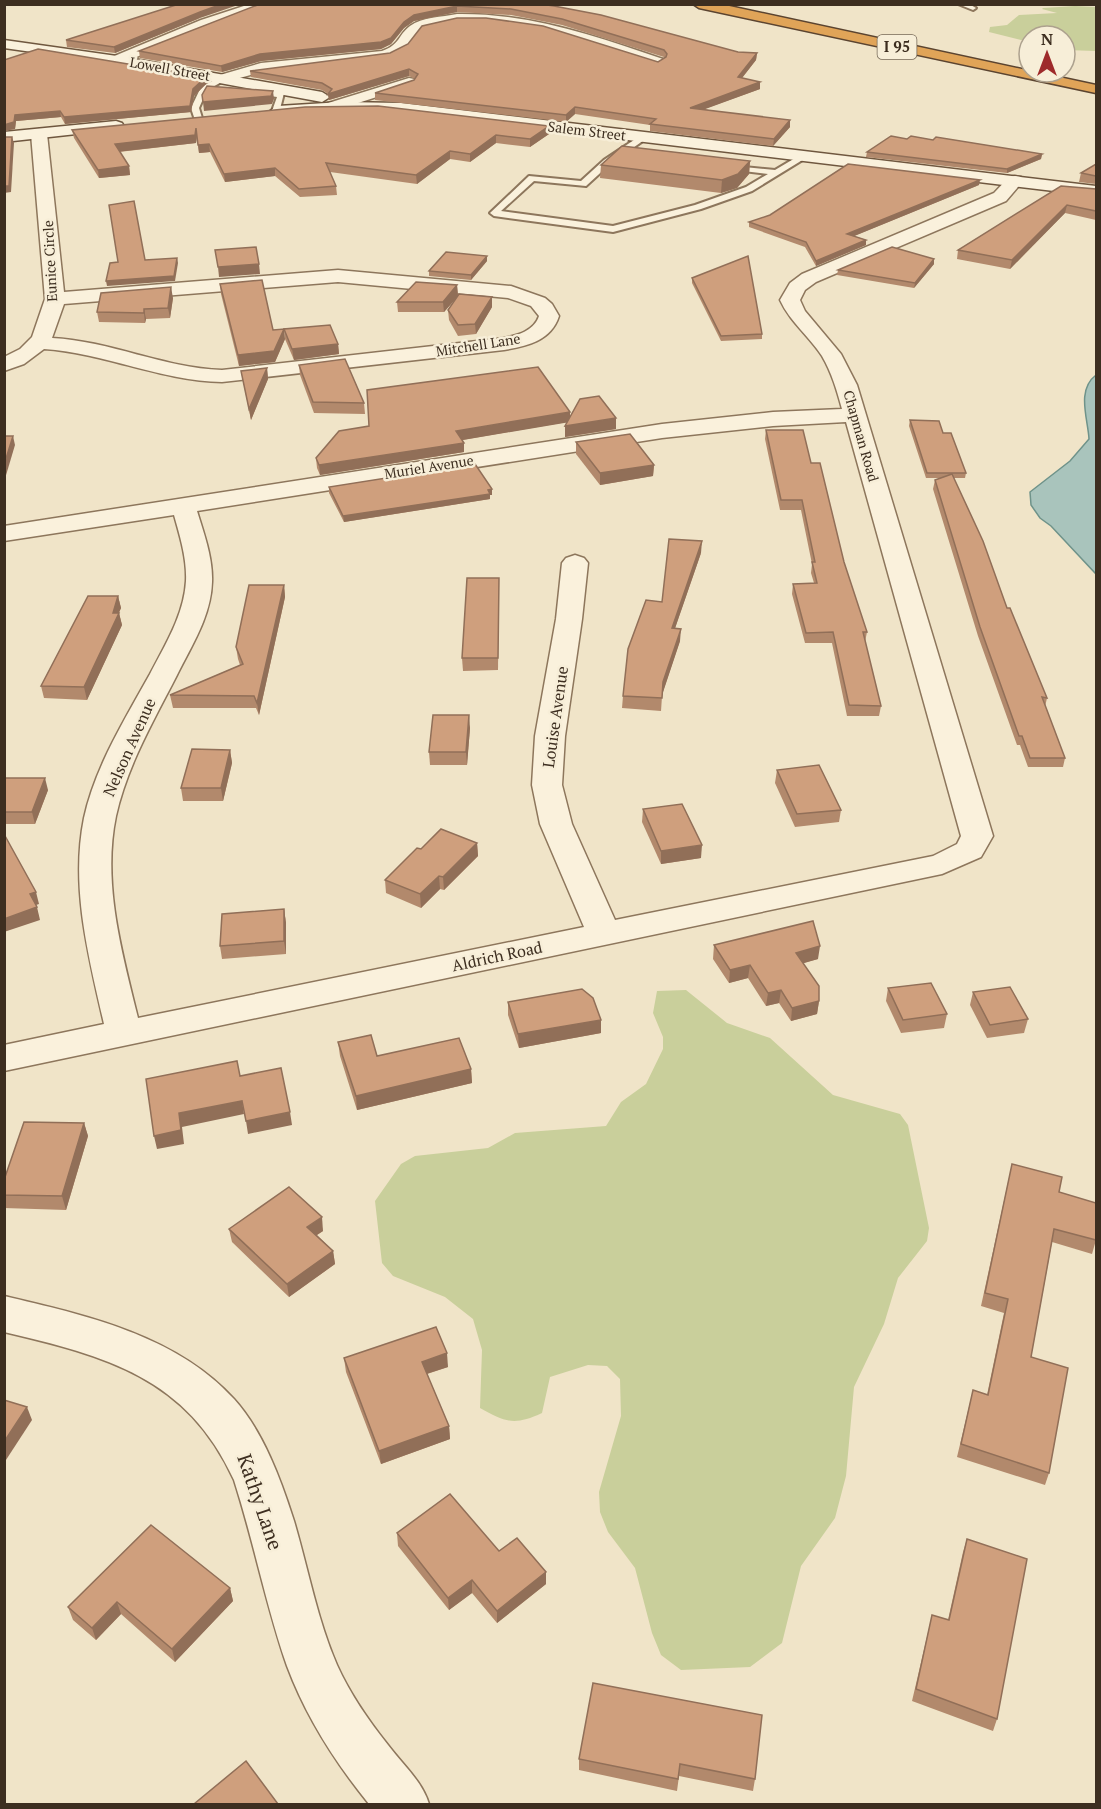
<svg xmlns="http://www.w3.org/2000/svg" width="1101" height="1809" font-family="'PT Serif',serif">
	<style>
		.green { fill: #c9cf9b }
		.water { fill: #a9c4bc; stroke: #6f938a; stroke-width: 1.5 }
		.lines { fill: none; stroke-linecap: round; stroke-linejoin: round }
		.lane-casing { stroke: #8d765c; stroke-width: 4 }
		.street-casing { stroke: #8d765c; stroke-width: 3 }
		.secondary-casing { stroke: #6f573f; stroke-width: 3 }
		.highway-casing { stroke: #5b4430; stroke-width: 3 }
		.lane { fill: #faf1dc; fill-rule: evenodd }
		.street { fill: #faf1dc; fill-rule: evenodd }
		.secondary { fill: #faf1dc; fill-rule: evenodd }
		.highway { fill: #e0a458; fill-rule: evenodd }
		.wall { fill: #b2896c }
		.shaded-wall { fill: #916f58 }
		.building { fill: #cf9f7d; stroke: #916f58; stroke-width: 1.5 }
		.labels { text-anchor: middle; stroke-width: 5; stroke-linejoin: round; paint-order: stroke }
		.far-street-label { font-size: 14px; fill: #3d2e20; stroke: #f7eed8 }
		.shield { fill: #f7eed8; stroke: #756857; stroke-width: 1.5 }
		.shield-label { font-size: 15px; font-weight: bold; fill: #3d2e20 }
		.street-label { font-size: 16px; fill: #3d2e20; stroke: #f7eed8 }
		.near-street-label { font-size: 20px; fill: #3d2e20; stroke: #f7eed8 }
	</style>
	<rect width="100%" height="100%" fill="#f0e4c8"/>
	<!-- green -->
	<g class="green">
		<path d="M 1075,6 L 1096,7 L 1096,51 L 1065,50 L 1065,36 L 1029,36 L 1029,42 L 989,32 L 990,27 L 1007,25 L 1019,15 L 1057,13 L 1042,9 L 1043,8 Z"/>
		<path d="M 686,990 L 727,1023 L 770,1038 L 833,1095 L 900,1114 L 908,1125 L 929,1228 L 927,1241 L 898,1278 L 884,1324 L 854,1387 L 846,1476 L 835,1518 L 801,1566 L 782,1643 L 750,1667 L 681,1670 L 661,1655 L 652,1633 L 635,1568 L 608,1532 L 600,1512 L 599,1492 L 621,1416 L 620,1379 L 607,1366 L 588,1365 L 550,1377 L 542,1413 C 514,1426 505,1422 480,1408 L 482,1350 L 473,1319 L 445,1297 L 393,1276 L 382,1263 L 375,1201 L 401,1164 L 415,1156 L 488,1148 L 515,1133 L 606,1126 L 621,1102 L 646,1084 L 663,1049 L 663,1037 L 653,1013 L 657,991 Z"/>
	</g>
	<!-- water -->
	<path class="water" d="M 1096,375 L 1096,574 L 1051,526 L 1040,518 L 1031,505 L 1030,492 L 1070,461 L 1089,439 C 1088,419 1076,390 1096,375 Z"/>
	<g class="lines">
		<!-- lane casing -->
		<g class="lane-casing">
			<g id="lane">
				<path d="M 958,4 L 969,4 L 976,8 L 973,10 Z"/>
				<path d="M 222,76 L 229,78 L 207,90 L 199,108 L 202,118 L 195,120 L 191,108 L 201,87 Z"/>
				<path d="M 250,89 L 284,93 L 279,113 L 272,111 L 277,97 L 250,93 Z"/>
				<path d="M 640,136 L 647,138 L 610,164 L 586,186 L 534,181 L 501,211 L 613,226 L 695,205 L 746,187 L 768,174 L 727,169 L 723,167 L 724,165 L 775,170 L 802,154 L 809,156 L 752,191 L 701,209 L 613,232 L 494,216 L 490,213 L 529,176 L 581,181 L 604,160 Z"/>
			</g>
		</g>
		<!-- street casing -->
		<g class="street-casing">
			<g id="street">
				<path d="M 250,4 L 271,4 L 211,26 L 122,63 L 112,63 L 110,60 L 112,57 L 201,20 Z"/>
				<path d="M 457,14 C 530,13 595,36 663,59 L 665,62 L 658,66 L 653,65 L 544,30 L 486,22 L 457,22 L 421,30 L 407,49 L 390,57 L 349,64 L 261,72 L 225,82 L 218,78 L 220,75 L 261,63 L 382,51 C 400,45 398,35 410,26 C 422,17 442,17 457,14 Z"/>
				<path d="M 409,78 L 414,79 L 416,82 L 414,85 L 330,112 L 322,107 L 325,104 Z"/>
				<path d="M 39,129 L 47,134 L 64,292 L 338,270 L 511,286 L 545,298 L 552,304 L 559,316 C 551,341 527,346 504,350 L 222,382 C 161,381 105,353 44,349 L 24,364 L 4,371 L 4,357 L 20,349 L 32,337 L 45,299 L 31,134 ZM 338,282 L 508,298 L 531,306 L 539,316 C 534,331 518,335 504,338 L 222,370 C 163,368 111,341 52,338 L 64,304 Z"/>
				<path d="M 1015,176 L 1021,177 L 1023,181 L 1006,201 L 816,282 L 805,290 L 800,300 L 805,311 L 841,354 L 857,385 L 993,836 L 981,857 L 942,874 L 4,1071 L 4,1045 L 104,1024 C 89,958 70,887 84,818 C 95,767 125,719 150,674 C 165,645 184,615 186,581 C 187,559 180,536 174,515 L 4,541 L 4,526 L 662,424 L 773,412 L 842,409 C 837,391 832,373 822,356 C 809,336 790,322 780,300 L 790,283 L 802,274 L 994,193 L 1009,177 ZM 846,422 L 961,836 L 957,844 L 933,856 L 615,920 L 572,824 L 562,785 L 565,736 L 582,619 L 588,563 L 584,558 L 575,555 L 566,558 L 562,563 L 556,619 L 535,736 L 532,785 L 540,824 L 584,927 L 138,1018 C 122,953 102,883 116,816 C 127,766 154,720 177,675 C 192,645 211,616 212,582 C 213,558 204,534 197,511 L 662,438 L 773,426 Z"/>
				<path d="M 4,1296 C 85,1315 176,1335 234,1399 C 263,1431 281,1480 294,1521 C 308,1568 317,1619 337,1665 C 350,1694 369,1721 388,1745 C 403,1765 422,1781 429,1804 L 369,1804 C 335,1762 306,1717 287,1666 C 266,1606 254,1542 234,1480 C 187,1377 106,1356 4,1332 Z"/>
			</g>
		</g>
		<!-- secondary casing -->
		<g class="secondary-casing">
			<g id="secondary">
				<path d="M 4,40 L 117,56 L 322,92 L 330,97 L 322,102 L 117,64 L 4,48 Z"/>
				<path d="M 342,102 L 401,103 L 1096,186 L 1096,196 L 401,113 L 342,112 L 278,116 L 270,111 L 278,106 Z"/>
				<path d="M 116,121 L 122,123 L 124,126 L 122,129 L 4,142 L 4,132 Z"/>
			</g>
		</g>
		<!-- highway casing -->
		<g class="highway-casing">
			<path id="highway" d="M 693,4 L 720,4 L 1096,85 L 1096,93 L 699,8 Z"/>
		</g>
		<!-- lane -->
		<use href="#lane" class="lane"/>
		<!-- street -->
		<use href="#street" class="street"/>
		<!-- secondary -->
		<use href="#secondary" class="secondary"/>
		<!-- highway -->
		<use href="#highway" class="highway"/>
	</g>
	<!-- wall -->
	<g class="wall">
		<path d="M 260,4 L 540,4 L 738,52 L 757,53 L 756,60 L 742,78 L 760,89 L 704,109 L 790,127 L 773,146 L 650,131 L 650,125 L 575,114 L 566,122 L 375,100 L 375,93 L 414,80 L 415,79 L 409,76 L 329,100 L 328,94 L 322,90 L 251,77 L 250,71 L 658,62 L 665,58 L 664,57 L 562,25 L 511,15 L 457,12 L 414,21 L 404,28 L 391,44 L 381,49 L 261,61 L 222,72 L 140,58 L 139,51 Z"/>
		<path d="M 200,18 L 115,53 L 67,47 L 66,40 Z"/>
		<path d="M 4,60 L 207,83 L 194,96 L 191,112 L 65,124 L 61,117 L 16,121 L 15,129 L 4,131 Z"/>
		<path d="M 72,130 L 549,134 L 530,147 L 496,143 L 470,162 L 450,159 L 417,184 L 330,172 L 336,186 L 337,195 L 300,197 L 275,176 L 225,182 L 210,152 L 199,153 L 197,136 L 196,143 L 119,152 L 129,166 L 130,175 L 99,178 L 74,138 Z"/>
		<path d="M 907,139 L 933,140 L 1042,154 L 1041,159 L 1007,173 L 866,157 L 867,152 Z"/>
		<path d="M 750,161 L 749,174 L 737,188 L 721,193 L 600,178 L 601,165 Z"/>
		<path d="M 1096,164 L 1096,184 L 1079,182 L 1081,173 Z"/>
		<path d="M 979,185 L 854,236 L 866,240 L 866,245 L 816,266 L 805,247 L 749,227 L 749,222 Z"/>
		<path d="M 1096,189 L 1096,220 L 1065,213 L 1010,269 L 957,259 L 958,250 Z"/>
		<path d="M 934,259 L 934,264 L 914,288 L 837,275 L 838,270 Z"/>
		<path d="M 487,261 L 471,280 L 429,276 L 429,271 Z"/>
		<path d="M 692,278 L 762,334 L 762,339 L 721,341 L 692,283 Z"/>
		<path d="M 220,284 L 273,330 L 285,339 L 275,362 L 239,366 L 221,294 Z"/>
		<path d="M 457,285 L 458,296 L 492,297 L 492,307 L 476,334 L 458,336 L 449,320 L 448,310 L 458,296 L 444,312 L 398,312 L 397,302 Z"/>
		<path d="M 173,298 L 170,318 L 146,319 L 145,323 L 99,322 L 97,312 Z"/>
		<path d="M 284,329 L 338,344 L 339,354 L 294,360 L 285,339 Z"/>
		<path d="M 299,365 L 364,403 L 365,414 L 314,413 L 300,375 Z"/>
		<path d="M 267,368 L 268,379 L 251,420 L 241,371 Z"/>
		<path d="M 570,412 L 570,417 L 616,429 L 565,437 L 567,422 L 462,440 L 464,452 L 320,475 L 317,468 L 316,458 Z"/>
		<path d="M 910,420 L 943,433 L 966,473 L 965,478 L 954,478 L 1007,608 L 1047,698 L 1045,707 L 1065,758 L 1063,767 L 1028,767 L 1020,745 L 1017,745 L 978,636 L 933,489 L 935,480 L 940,478 L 926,478 L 909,426 Z"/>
		<path d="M 766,430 L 811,463 L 867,632 L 865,642 L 881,706 L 879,716 L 847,716 L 832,643 L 805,643 L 792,594 L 793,584 L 814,583 L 811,573 L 812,564 L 801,510 L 780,510 L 765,439 Z"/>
		<path d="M 576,442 L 654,465 L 653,476 L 600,485 L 576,454 Z"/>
		<path d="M 329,487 L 492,489 L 492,495 L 490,495 L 490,499 L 344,522 L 329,493 Z"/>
		<path d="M 701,553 L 675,628 L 680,641 L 662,695 L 661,711 L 622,708 L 623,696 L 662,602 Z"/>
		<path d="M 499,578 L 498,670 L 463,671 L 462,658 Z"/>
		<path d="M 284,585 L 285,597 L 259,715 L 256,708 L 173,708 L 170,695 L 240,665 L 238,659 L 236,647 Z"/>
		<path d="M 118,596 L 121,608 L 119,613 L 122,625 L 87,700 L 44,698 L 41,686 Z"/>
		<path d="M 470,728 L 467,765 L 430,765 L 429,752 Z"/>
		<path d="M 230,750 L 232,763 L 223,801 L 183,801 L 181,788 Z"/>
		<path d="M 777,770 L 841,810 L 839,822 L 795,827 L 775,783 Z"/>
		<path d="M 4,779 L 48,790 L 35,824 L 4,824 Z"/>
		<path d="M 643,809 L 701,858 L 661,864 L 642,822 Z"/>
		<path d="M 477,843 L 478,856 L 444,890 L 440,889 L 421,908 L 386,893 L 385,880 L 421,849 Z"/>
		<path d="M 284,909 L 286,923 L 286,954 L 222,959 L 220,946 Z"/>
		<path d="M 714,945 L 818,959 L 803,963 L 819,1001 L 817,1014 L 791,1021 L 779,1003 L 766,1006 L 748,978 L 729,983 L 713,959 Z"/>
		<path d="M 888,988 L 947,1014 L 944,1028 L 901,1033 L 886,1001 Z"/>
		<path d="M 973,992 L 1028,1019 L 1024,1033 L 987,1038 L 970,1005 Z"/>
		<path d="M 508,1002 L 601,1020 L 601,1033 L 519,1048 L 508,1015 Z"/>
		<path d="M 338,1042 L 377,1056 L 471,1069 L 472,1083 L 357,1110 L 340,1056 Z"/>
		<path d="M 84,1123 L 88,1136 L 66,1210 L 4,1208 L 4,1180 Z"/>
		<path d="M 1012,1164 L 1059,1192 L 1096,1240 L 1092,1254 L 1052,1242 L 1031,1357 L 1049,1473 L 1045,1485 L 957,1457 L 973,1390 L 987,1395 L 1004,1313 L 981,1306 Z"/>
		<path d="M 229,1229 L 323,1231 L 317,1235 L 333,1251 L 335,1264 L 289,1297 L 232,1242 Z"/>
		<path d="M 344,1358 L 448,1367 L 427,1374 L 449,1426 L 450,1439 L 381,1464 L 346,1372 Z"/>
		<path d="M 397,1533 L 499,1551 L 546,1572 L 546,1584 L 497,1623 L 472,1593 L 449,1610 L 398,1546 Z"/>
		<path d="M 967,1539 L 997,1719 L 993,1731 L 912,1701 L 929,1628 L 932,1615 L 948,1620 L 963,1552 Z"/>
		<path d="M 230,1588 L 233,1601 L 175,1662 L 121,1614 L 96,1640 L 73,1620 L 68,1607 Z"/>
		<path d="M 762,1715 L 755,1779 L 753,1791 L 679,1776 L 677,1791 L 579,1770 L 579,1759 Z"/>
	</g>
	<!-- shaded-wall -->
	<g class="shaded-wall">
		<path d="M 222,4 L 241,4 L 200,18 L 115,53 L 114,47 L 200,12 Z"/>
		<path d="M 457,6 L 457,12 L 414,21 L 404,28 L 391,44 L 381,49 L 261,61 L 222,72 L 221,66 L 260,54 L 404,22 L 414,15 Z"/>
		<path d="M 757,53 L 756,60 L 738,83 L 738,77 Z"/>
		<path d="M 409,69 L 409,76 L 329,100 L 328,94 Z"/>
		<path d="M 206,77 L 207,83 L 194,96 L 191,112 L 65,124 L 64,117 L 193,89 Z"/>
		<path d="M 760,82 L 760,89 L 689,115 L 690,108 Z"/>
		<path d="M 273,91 L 274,99 L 272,104 L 204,111 L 203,102 Z"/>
		<path d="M 575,107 L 575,114 L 566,122 L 566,115 Z"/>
		<path d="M 60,111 L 61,117 L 16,121 L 15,129 L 4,131 L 4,125 L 15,115 Z"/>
		<path d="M 790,120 L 790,127 L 773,146 L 774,139 Z"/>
		<path d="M 549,126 L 549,134 L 530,147 L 530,139 Z"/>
		<path d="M 196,128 L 197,136 L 196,143 L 116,152 L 115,144 Z"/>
		<path d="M 496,135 L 496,143 L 470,162 L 470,154 Z"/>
		<path d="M 12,137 L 14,143 L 11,192 L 4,193 L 4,186 Z"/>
		<path d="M 209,144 L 210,152 L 199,153 L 198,145 Z"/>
		<path d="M 450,151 L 450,159 L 417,184 L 416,175 Z"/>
		<path d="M 1042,154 L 1041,159 L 1007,173 L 1007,169 Z"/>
		<path d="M 750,161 L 749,174 L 737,188 L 721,193 L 722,180 Z"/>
		<path d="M 129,166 L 130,175 L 99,178 L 98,170 Z"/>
		<path d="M 275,168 L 275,176 L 225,182 L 224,174 Z"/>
		<path d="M 980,180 L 979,185 L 847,239 L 847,234 Z"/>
		<path d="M 1067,205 L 1065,213 L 1010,269 L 1012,260 Z"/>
		<path d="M 866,240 L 866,245 L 816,266 L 816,261 Z"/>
		<path d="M 487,256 L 487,261 L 471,280 L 471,275 Z"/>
		<path d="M 177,258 L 178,263 L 175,281 L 107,286 L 106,281 Z"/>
		<path d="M 934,259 L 934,264 L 914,288 L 915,283 Z"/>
		<path d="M 259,264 L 260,274 L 219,277 L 218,267 Z"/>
		<path d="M 457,285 L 458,296 L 444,312 L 443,302 Z"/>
		<path d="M 171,287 L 173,298 L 170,318 L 168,308 Z"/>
		<path d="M 492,297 L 492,307 L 476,334 L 475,324 Z"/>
		<path d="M 144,309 L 146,319 L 145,323 L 144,313 Z"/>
		<path d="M 284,329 L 285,339 L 275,362 L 239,366 L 238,355 Z"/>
		<path d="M 338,344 L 339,354 L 294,360 L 292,349 Z"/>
		<path d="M 267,368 L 268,379 L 251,420 L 249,409 Z"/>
		<path d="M 570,412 L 570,422 L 457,441 L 456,431 Z"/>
		<path d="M 616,418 L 616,429 L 565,437 L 565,426 Z"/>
		<path d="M 13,436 L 15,445 L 4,482 L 4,465 Z"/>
		<path d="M 464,443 L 464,452 L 320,475 L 319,465 Z"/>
		<path d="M 654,465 L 653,476 L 600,485 L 600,473 Z"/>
		<path d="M 492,489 L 492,495 L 490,495 L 490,499 L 344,522 L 343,516 Z"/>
		<path d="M 702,541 L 701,553 L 671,640 L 672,628 Z"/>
		<path d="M 284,585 L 285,597 L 259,715 L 257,703 Z"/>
		<path d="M 118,596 L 121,608 L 118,614 L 119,613 L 122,625 L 87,700 L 84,687 Z"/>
		<path d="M 681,629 L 680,641 L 662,695 L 661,711 L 663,682 Z"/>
		<path d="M 469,715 L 470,728 L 467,765 L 466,752 Z"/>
		<path d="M 230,750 L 232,763 L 223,801 L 221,788 Z"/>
		<path d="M 45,778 L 48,790 L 35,824 L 32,812 Z"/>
		<path d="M 477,843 L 478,856 L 444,890 L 443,877 Z"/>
		<path d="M 702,845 L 701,858 L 661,864 L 661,851 Z"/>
		<path d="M 439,876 L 440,889 L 421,908 L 420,894 Z"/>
		<path d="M 36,892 L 39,904 L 33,906 L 30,894 Z"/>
		<path d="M 37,907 L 40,920 L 4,932 L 4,919 Z"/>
		<path d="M 284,909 L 286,923 L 286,954 L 284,941 Z"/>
		<path d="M 820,946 L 818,959 L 794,966 L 796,953 Z"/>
		<path d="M 750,965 L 748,978 L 729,983 L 730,970 Z"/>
		<path d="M 781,990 L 779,1003 L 766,1006 L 768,993 Z"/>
		<path d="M 819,1001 L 817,1014 L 791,1021 L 792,1008 Z"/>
		<path d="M 601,1020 L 601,1033 L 519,1048 L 518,1034 Z"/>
		<path d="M 471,1069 L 472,1083 L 357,1110 L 356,1096 Z"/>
		<path d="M 242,1101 L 244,1114 L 182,1127 L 184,1144 L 157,1149 L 154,1136 L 179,1113 Z"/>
		<path d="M 290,1112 L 292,1125 L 248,1134 L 246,1121 Z"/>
		<path d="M 84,1123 L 88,1136 L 66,1210 L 62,1196 Z"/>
		<path d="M 322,1217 L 323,1231 L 309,1240 L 307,1227 Z"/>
		<path d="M 333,1251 L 335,1264 L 289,1297 L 287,1284 Z"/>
		<path d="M 447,1353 L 448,1367 L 423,1375 L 422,1362 Z"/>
		<path d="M 27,1407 L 32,1420 L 4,1463 L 4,1442 Z"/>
		<path d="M 449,1426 L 450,1439 L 381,1464 L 379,1451 Z"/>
		<path d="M 546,1572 L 546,1584 L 497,1623 L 497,1611 Z"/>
		<path d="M 472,1580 L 472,1593 L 449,1610 L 448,1598 Z"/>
		<path d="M 230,1588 L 233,1601 L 175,1662 L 172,1649 Z"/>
		<path d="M 117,1602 L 121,1614 L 96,1640 L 92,1628 Z"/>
	</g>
	<!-- building -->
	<g class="building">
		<path d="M 179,4 L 222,4 L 200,12 L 114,47 L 66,40 Z"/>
		<path d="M 260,4 L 540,4 L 554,6 L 601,15 L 738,52 L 757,53 L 738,77 L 760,82 L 690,108 L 790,120 L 774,139 L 650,124 L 656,119 L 575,107 L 566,115 L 375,93 L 414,80 L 418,74 L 409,69 L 328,94 L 332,89 L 322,83 L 250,71 L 390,53 L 408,44 L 422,26 L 457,18 L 486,18 L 543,26 L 658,62 L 666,57 L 667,54 L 664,50 L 562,19 L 511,9 L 457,6 L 414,15 L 404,22 L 391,38 L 381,42 L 260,54 L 221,66 L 139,51 Z"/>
		<path d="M 38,49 L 206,77 L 193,89 L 190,106 L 64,117 L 60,111 L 15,115 L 14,122 L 4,125 L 4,60 Z"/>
		<path d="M 207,86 L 273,91 L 271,96 L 203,102 L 202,95 Z"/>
		<path d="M 378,106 L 549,126 L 530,139 L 496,135 L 470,154 L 450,151 L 416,175 L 326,163 L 336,186 L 299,189 L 275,168 L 224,174 L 209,144 L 198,145 L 196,128 L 195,135 L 115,144 L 129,166 L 98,170 L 72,130 L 305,107 Z"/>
		<path d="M 891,136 L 907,139 L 911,136 L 933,140 L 936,137 L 1042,154 L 1007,169 L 867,152 Z"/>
		<path d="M 4,137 L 12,137 L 9,186 L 4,186 Z"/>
		<path d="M 622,146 L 750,161 L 738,174 L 722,180 L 601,165 Z"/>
		<path d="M 848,164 L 980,180 L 847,234 L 866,240 L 816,261 L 806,242 L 749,222 L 770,215 Z"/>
		<path d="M 1096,164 L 1096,176 L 1081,173 Z"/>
		<path d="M 1061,186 L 1096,189 L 1096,211 L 1067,205 L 1012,260 L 958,250 Z"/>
		<path d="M 134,201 L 145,260 L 177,258 L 174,276 L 106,281 L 110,263 L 118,262 L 109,205 Z"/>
		<path d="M 256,247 L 259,264 L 218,267 L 215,250 Z"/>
		<path d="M 892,247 L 934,259 L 915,283 L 838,270 Z"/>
		<path d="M 446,252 L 487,256 L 471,275 L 429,271 Z"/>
		<path d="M 748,256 L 762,334 L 721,336 L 692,278 Z"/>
		<path d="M 262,280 L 273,330 L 284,329 L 274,351 L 238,355 L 220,284 Z"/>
		<path d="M 416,282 L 457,285 L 443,302 L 397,302 Z"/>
		<path d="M 171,287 L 168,308 L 144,309 L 144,313 L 97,312 L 101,293 Z"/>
		<path d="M 459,294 L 492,297 L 475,324 L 458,325 L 448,310 Z"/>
		<path d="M 330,325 L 338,344 L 292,349 L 284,329 Z"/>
		<path d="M 345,359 L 364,403 L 313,402 L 299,365 Z"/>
		<path d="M 538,367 L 570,412 L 456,431 L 464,443 L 319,465 L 316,458 L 339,431 L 369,426 L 367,390 Z"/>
		<path d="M 267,368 L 249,409 L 241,371 Z"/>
		<path d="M 599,396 L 616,418 L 565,426 L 580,399 Z"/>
		<path d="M 910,420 L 939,421 L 943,433 L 951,433 L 966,473 L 927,473 Z"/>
		<path d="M 766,430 L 803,430 L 811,463 L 820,463 L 844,562 L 867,632 L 863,632 L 881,706 L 849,705 L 833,632 L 806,633 L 793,584 L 817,583 L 812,562 L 815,562 L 802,500 L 781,500 Z"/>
		<path d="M 630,434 L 654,465 L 600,473 L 576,442 Z"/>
		<path d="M 4,436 L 13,436 L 4,465 Z"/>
		<path d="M 475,464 L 492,489 L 488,490 L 490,494 L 343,516 L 329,487 Z"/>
		<path d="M 952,474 L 983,541 L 1007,608 L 1010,608 L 1047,698 L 1042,697 L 1065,758 L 1030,758 L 1022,736 L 1019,736 L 980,627 L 935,480 Z"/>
		<path d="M 669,539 L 702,541 L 672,628 L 681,629 L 663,682 L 662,698 L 623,696 L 628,649 L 646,600 L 662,602 Z"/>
		<path d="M 467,578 L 499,578 L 498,658 L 462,658 Z"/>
		<path d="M 249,585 L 284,585 L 257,703 L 254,696 L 170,695 L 243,664 L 236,647 Z"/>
		<path d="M 88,596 L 118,596 L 113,613 L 119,613 L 84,687 L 41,686 Z"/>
		<path d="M 433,715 L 469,715 L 466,752 L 429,752 Z"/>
		<path d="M 192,749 L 230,750 L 221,788 L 181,788 Z"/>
		<path d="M 819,765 L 841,810 L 797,814 L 777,770 Z"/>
		<path d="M 5,778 L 45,778 L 32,812 L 4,812 Z"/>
		<path d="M 682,804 L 702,845 L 661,851 L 643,809 Z"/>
		<path d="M 441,829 L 477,843 L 443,877 L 439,876 L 420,894 L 385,880 L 417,848 L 421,849 Z"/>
		<path d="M 4,834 L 36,892 L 30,894 L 37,907 L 4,919 Z"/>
		<path d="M 284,909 L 284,941 L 220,946 L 222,914 Z"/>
		<path d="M 813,921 L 820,946 L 796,953 L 819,986 L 819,1001 L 792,1008 L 781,990 L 768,993 L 750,965 L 730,970 L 714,945 Z"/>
		<path d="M 931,983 L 947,1014 L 903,1020 L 888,988 Z"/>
		<path d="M 1010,987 L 1028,1019 L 990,1025 L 973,992 Z"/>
		<path d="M 582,989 L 593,998 L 601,1020 L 518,1034 L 508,1002 Z"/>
		<path d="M 371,1035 L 377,1056 L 459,1038 L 471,1069 L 356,1096 L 338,1042 Z"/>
		<path d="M 237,1061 L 240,1076 L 281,1068 L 290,1112 L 246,1121 L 242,1101 L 179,1113 L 181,1130 L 154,1136 L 146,1079 Z"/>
		<path d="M 24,1122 L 84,1123 L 62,1196 L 4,1195 L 4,1180 Z"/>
		<path d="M 1012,1164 L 1062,1177 L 1059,1192 L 1096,1203 L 1096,1240 L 1054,1229 L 1031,1357 L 1068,1368 L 1049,1473 L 961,1444 L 973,1390 L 988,1395 L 1008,1299 L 985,1293 Z"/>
		<path d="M 289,1187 L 322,1217 L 307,1227 L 333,1251 L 287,1284 L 229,1229 Z"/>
		<path d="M 436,1327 L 447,1353 L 422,1362 L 449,1426 L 379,1451 L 344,1358 Z"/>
		<path d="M 4,1400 L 27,1407 L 4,1442 Z"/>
		<path d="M 450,1494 L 499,1551 L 517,1538 L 546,1572 L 497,1611 L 472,1580 L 448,1598 L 397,1533 Z"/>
		<path d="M 151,1525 L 230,1588 L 172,1649 L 117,1602 L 92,1628 L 68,1607 Z"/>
		<path d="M 967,1539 L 1027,1559 L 997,1719 L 916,1689 L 932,1615 L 949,1620 Z"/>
		<path d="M 593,1683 L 762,1715 L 755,1779 L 680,1764 L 678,1779 L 579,1759 Z"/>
		<path d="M 246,1761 L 278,1804 L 194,1804 Z"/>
	</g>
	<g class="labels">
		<!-- far-street labels -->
		<g class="far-street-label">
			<text transform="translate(170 69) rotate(10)" y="5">Lowell Street</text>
			<text transform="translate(587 131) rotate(7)" y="5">Salem Street</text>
			<text transform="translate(50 261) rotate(-93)" y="5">Eunice Circle</text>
			<text transform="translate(478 345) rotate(-9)" y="5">Mitchell Lane</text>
			<text transform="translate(861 436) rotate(74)" y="5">Chapman Road</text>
			<text transform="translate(429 467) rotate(-9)" y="5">Muriel Avenue</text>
		</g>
		<!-- shield labels -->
		<rect class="shield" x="877.5" y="35" width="39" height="24" rx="4.5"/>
		<g class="shield-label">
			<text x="897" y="52">I 95</text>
		</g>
		<!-- street labels -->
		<g class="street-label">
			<text transform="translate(555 717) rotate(-82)" y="6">Louise Avenue</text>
			<text transform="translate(129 747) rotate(-66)" y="6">Nelson Avenue</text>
			<text transform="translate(497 956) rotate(-12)" y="6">Aldrich Road</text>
		</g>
		<!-- near-street labels -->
		<g class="near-street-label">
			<text transform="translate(260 1502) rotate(71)" y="7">Kathy Lane</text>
		</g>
	</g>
	<!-- border -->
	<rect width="1101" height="1809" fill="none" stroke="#3d2e20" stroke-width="12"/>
	<!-- north arrow -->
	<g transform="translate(1047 54)"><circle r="28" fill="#f7eed8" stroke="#ada18e" stroke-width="1.5"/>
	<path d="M0-4.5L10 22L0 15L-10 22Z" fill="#9e2a2b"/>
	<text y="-9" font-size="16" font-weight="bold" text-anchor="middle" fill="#3d2e20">N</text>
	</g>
</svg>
